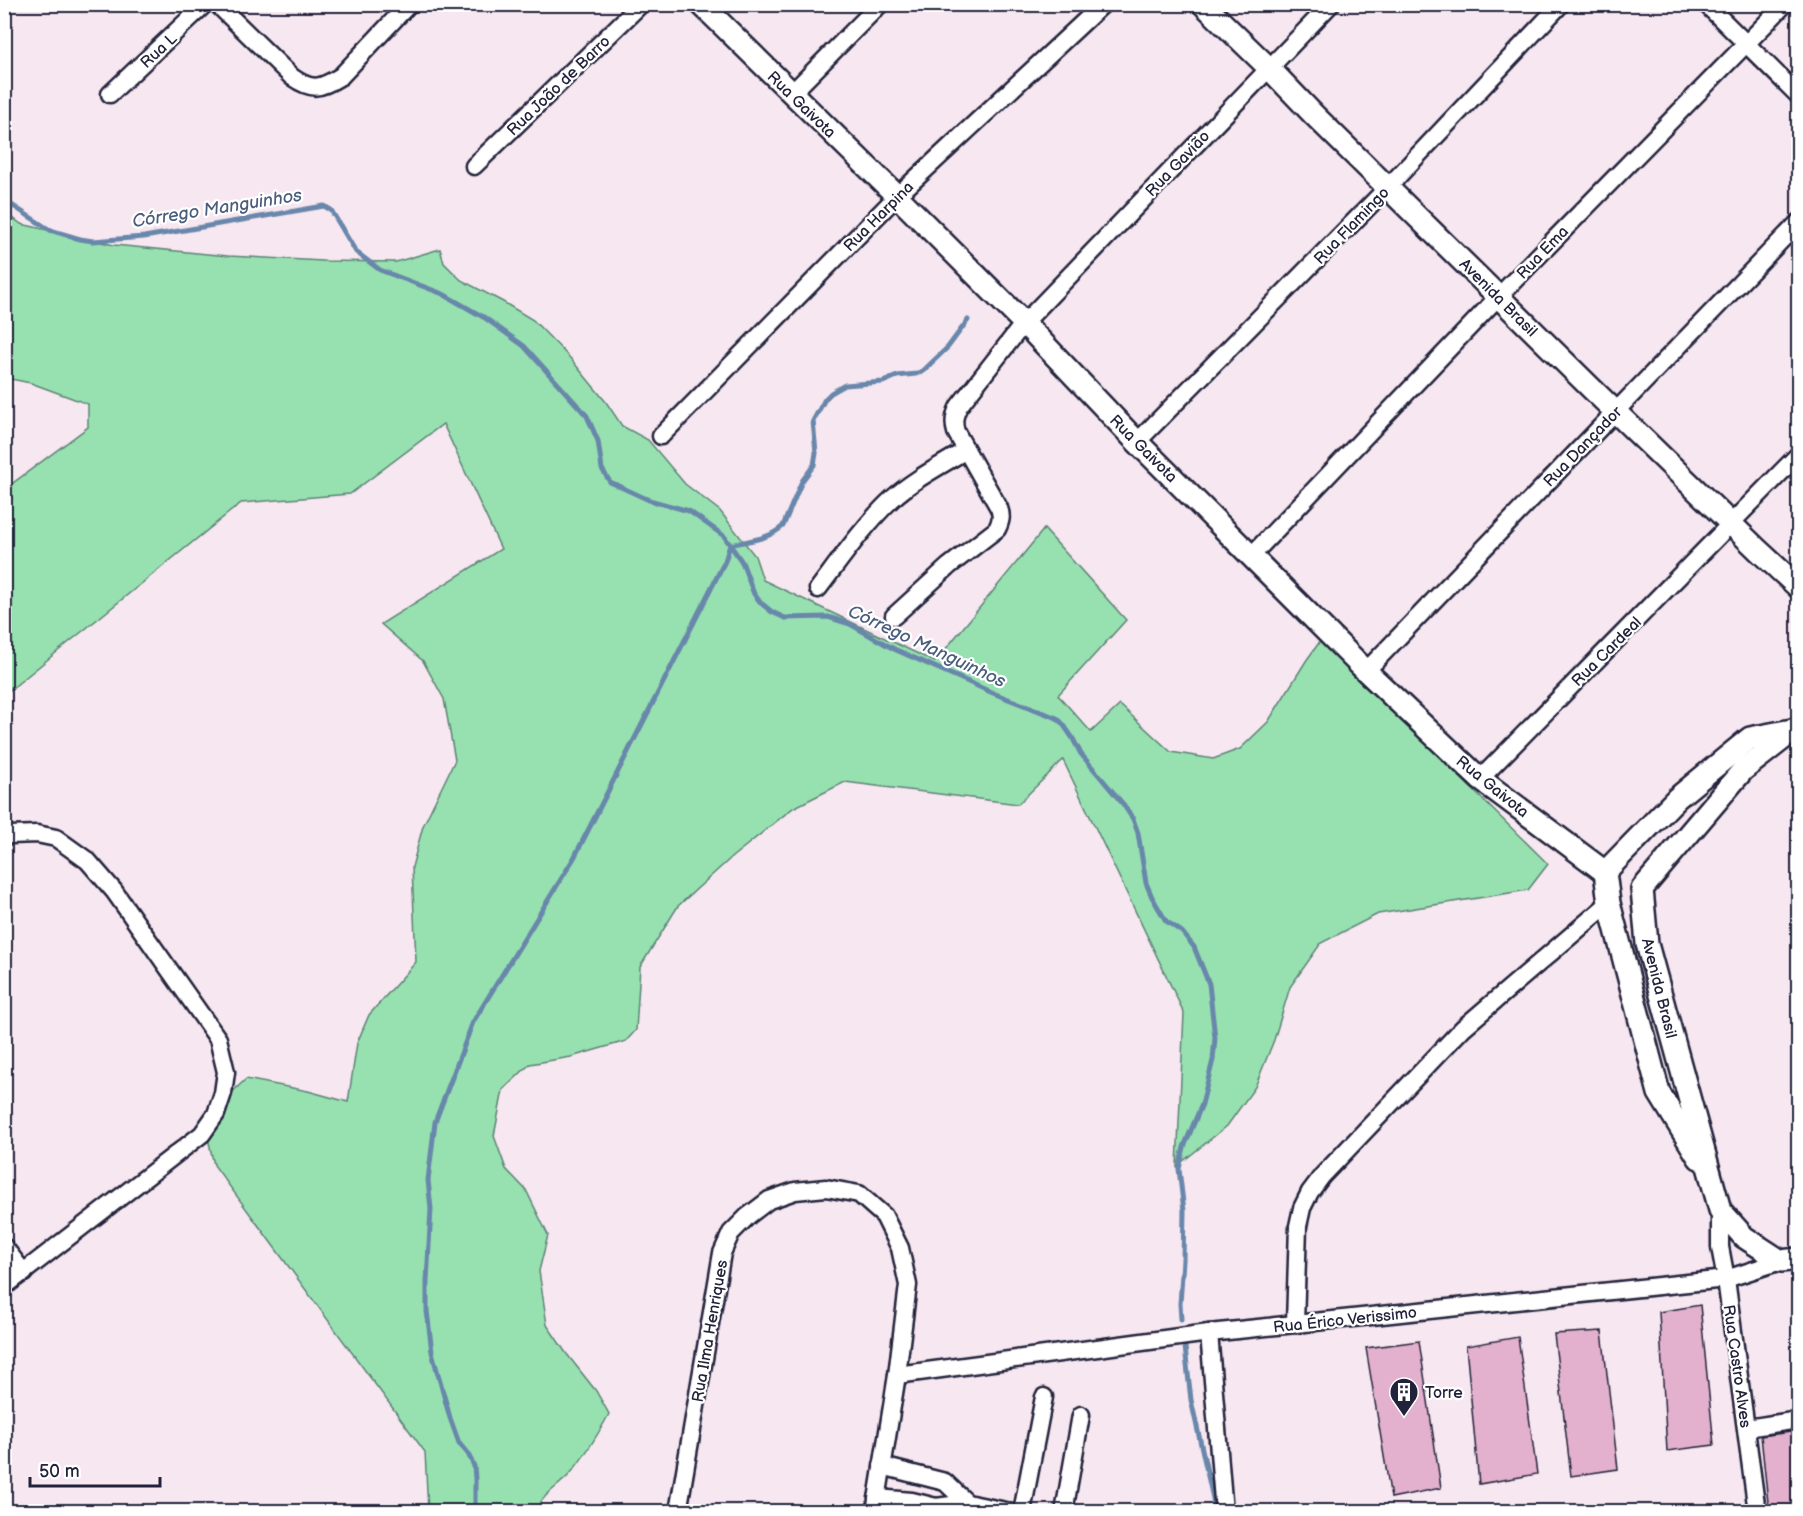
<svg xmlns="http://www.w3.org/2000/svg" width="1803" height="1516" font-family="'Balsamiq Sans',sans-serif">
	<style>
		.green { fill: #97e1b0; stroke: #5c8276; stroke-width: 1.5 }
		.lines { fill: none; stroke-linecap: round; stroke-linejoin: round }
		.stream { stroke: #6887ab; stroke-width: 5 }
		.building { fill: #e3b0cd; stroke: #22223b; stroke-width: 1.5 }
		.minor-casing { stroke: #22223b; stroke-width: 21 }
		.tertiary-casing { stroke: #22223b; stroke-width: 26 }
		.minor { stroke: #fff; stroke-width: 16 }
		.tertiary { stroke: #fff; stroke-width: 21 }
		.labels { text-anchor: middle; stroke-width: 4.5; stroke-linejoin: round; paint-order: stroke }
		.street-label { font-size: 16px; fill: #22223b; stroke: #fff }
		.poi-label { font-size: 16px; fill: #22223b; stroke: #fff; text-anchor: start }
		.water-label { font-size: 18px; font-style: italic; fill: #4b5d7c; stroke: #fff }
	</style>
	<rect width="100%" height="100%" fill="#f7e7f0"/>
	<filter id="ink" filterUnits="userSpaceOnUse"><feTurbulence type="fractalNoise" baseFrequency=".0167" numOctaves="2"/><feDisplacementMap in="SourceGraphic" scale="12" xChannelSelector="R" yChannelSelector="G"/><feConvolveMatrix kernelMatrix="1 2 1 2 8 2 1 2 1" color-interpolation-filters="sRGB"/></filter>
	<g filter="url(#ink)">
		<!-- green -->
		<path class="green" d="M 4,211 L 21,224 L 114,245 L 228,256 L 323,261 L 396,262 L 440,249 L 444,263 L 461,280 L 503,302 L 533,320 L 570,358 L 606,402 L 622,426 L 648,440 L 685,484 L 720,511 L 755,556 L 763,580 L 935,662 L 1044,529 L 1126,620 L 1058,695 L 1091,732 L 1120,705 L 1171,752 L 1213,759 L 1240,749 L 1268,722 L 1306,661 L 1321,640 L 1548,864 L 1528,890 L 1378,914 L 1321,943 L 1290,987 L 1274,1040 L 1255,1087 L 1227,1126 L 1177,1166 L 1184,1013 L 1063,760 L 1018,804 L 845,782 L 793,808 L 732,857 L 678,906 L 640,967 L 636,1030 L 626,1041 L 571,1057 L 530,1064 L 503,1090 L 494,1136 L 506,1169 L 526,1190 L 548,1235 L 539,1271 L 547,1325 L 566,1353 L 596,1391 L 609,1414 C 597,1436 586,1455 570,1474 C 557,1488 544,1493 535,1511 L 428,1511 L 425,1452 L 214,1165 L 208,1138 L 225,1099 L 246,1079 L 308,1091 L 348,1102 L 357,1043 L 369,1015 L 416,962 L 412,867 L 423,826 L 455,760 L 444,699 L 423,661 L 381,624 L 501,549 L 443,424 L 350,494 L 241,503 L 5,694 L 5,489 L 88,427 L 88,404 L 31,383 L 5,378 Z"/>
		<g class="lines">
			<!-- stream -->
			<g class="stream">
				<path d="M 4,200 L 50,230 L 80,239 L 93,241 L 144,237 L 324,206 L 331,210 L 356,252 L 380,270 L 443,294 L 485,318 L 524,346 L 587,416 L 598,441 L 602,469 L 610,482 L 649,500 L 689,511 L 724,536 L 742,562 L 754,594 L 761,603 L 772,612 L 785,618 L 828,617 L 850,624 L 894,649 L 993,693 L 1057,718 L 1063,724 L 1072,737 L 1081,754 L 1123,804 L 1133,819 L 1138,833 L 1146,883 L 1152,897 L 1166,921 L 1182,932 L 1194,947 L 1209,984 L 1215,1038 L 1213,1060 L 1202,1104 L 1184,1147 L 1179,1169 L 1184,1211 L 1183,1260 L 1180,1304 L 1181,1319"/>
				<path d="M 730,545 C 749,540 768,540 783,526 L 802,481 L 814,465 L 816,453 L 813,421 L 825,399 L 831,393 L 845,385 L 883,382 L 897,376 L 916,374 L 923,371 L 948,347 L 968,320"/>
				<path d="M 1185,1347 L 1191,1400 L 1216,1512"/>
				<path d="M 475,1512 L 475,1479 L 474,1466 L 468,1454 L 459,1443 L 450,1418 L 432,1352 L 427,1311 L 427,1281 L 431,1209 L 428,1180 L 435,1122 L 473,1022 L 574,858 L 725,561 L 730,545"/>
			</g>
		</g>
		<!-- building -->
		<g class="building">
			<path d="M 1700,1305 L 1714,1445 L 1667,1451 L 1659,1312 Z"/>
			<path d="M 1602,1331 L 1618,1469 L 1571,1476 L 1554,1334 Z"/>
			<path d="M 1518,1337 L 1537,1474 L 1479,1484 L 1466,1346 Z"/>
			<path d="M 1419,1341 L 1441,1488 L 1391,1498 L 1366,1348 Z"/>
			<path d="M 1798,1431 L 1798,1512 L 1769,1512 L 1761,1436 Z"/>
		</g>
		<g class="lines">
			<!-- minor casing -->
			<g class="minor-casing">
				<g id="minor">
					<path d="M 217,4 L 292,77 C 312,91 320,89 341,76 L 409,4"/>
					<path d="M 1706,4 L 1798,95"/>
					<path d="M 110,94 L 205,4"/>
					<path d="M 791,94 L 880,4"/>
					<path d="M 474,166 L 641,4"/>
					<path d="M 661,436 L 897,196 L 1103,4"/>
					<path d="M 1137,442 L 1388,187 L 1561,4"/>
					<path d="M 1252,555 L 1499,296 L 1785,4"/>
					<path d="M 818,589 C 840,560 866,523 892,499 C 914,479 942,465 966,450"/>
					<path d="M 894,616 L 949,566 L 997,529 C 1001,521 1002,516 999,508 L 956,432 C 953,422 954,415 959,406 L 1024,323 L 1331,4"/>
					<path d="M 1366,671 L 1616,411 L 1798,223"/>
					<path d="M 1480,779 L 1798,455"/>
					<path d="M 4,837 L 10,835 L 37,834 L 56,838 L 88,861 L 114,891 L 218,1039 L 226,1072 L 223,1093 L 216,1114 L 202,1134 L 4,1287"/>
					<path d="M 1720,1210 L 1720,1247 L 1726,1279 L 1757,1512"/>
					<path d="M 4,1247 L 24,1273"/>
					<path d="M 1295,1324 L 1298,1226 L 1302,1208 L 1310,1192 L 1322,1176 L 1463,1028 L 1609,903"/>
					<path d="M 1209,1333 L 1224,1512"/>
					<path d="M 897,1375 L 1209,1333 L 1726,1279 L 1781,1261"/>
					<path d="M 1747,1428 L 1798,1420"/>
					<path d="M 882,1466 L 945,1482 L 967,1503"/>
					<path d="M 877,1498 L 912,1501 L 936,1507 L 967,1503 L 1011,1512"/>
					<path d="M 678,1512 L 722,1253 L 731,1233 L 748,1216 L 769,1200 L 795,1191 L 826,1188 L 859,1194 L 884,1216 L 900,1248 L 908,1285 L 897,1375 L 875,1512"/>
					<path d="M 1022,1512 L 1044,1397"/>
					<path d="M 1064,1512 L 1081,1415"/>
				</g>
			</g>
			<!-- tertiary casing -->
			<g class="tertiary-casing">
				<g id="tertiary">
					<path d="M 701,4 L 897,196 L 1024,323 L 1137,442 L 1366,671 L 1480,779 L 1605,872"/>
					<path d="M 1203,4 L 1269,68 L 1314,115 L 1591,388 L 1758,550 L 1798,587"/>
					<path d="M 1798,727 L 1743,770 L 1642,889 L 1647,944 L 1720,1210 L 1744,1237 L 1781,1261 L 1798,1259"/>
					<path d="M 1699,1158 L 1659,1093 L 1609,903 L 1605,872 L 1677,798 L 1750,738 L 1792,730"/>
				</g>
			</g>
			<!-- minor -->
			<use href="#minor" class="minor"/>
			<!-- tertiary -->
			<use href="#tertiary" class="tertiary"/>
		</g>
	</g>
	<!-- icons -->
	<defs>
		<g id="building-pin" transform="scale(1.5)"><path d="M0 17L-7.5 6A9.5 9.5 0 1 1 7.5 6Z" fill="#22223b" stroke="#fff"/><path d="M-4-6H4V6H1V3H-1V6H-4ZM-2.5-4.3h1.7v1.8h-1.7ZM.8-4.3h1.7v1.8H.8ZM-2.5-1h1.7V.8h-1.7ZM.8-1h1.7V.8H.8Z" fill="#fff"/></g>
	</defs>
	<g fill-rule="evenodd">
		<use href="#building-pin" x="1404" y="1392"/>
	</g>
	<g class="labels">
		<!-- street labels -->
		<g class="street-label">
			<text transform="translate(158 50) rotate(-43)" y="6">Rua L</text>
			<text transform="translate(558 85) rotate(-44)" y="6">Rua João de Barro</text>
			<text transform="translate(802 104) rotate(44)" y="6">Rua Gaivota</text>
			<text transform="translate(1177 163) rotate(-46)" y="6">Rua Gavião</text>
			<text transform="translate(878 216) rotate(-45)" y="6">Rua Harpina</text>
			<text transform="translate(1351 225) rotate(-46)" y="6">Rua Flamingo</text>
			<text transform="translate(1542 252) rotate(-46)" y="6">Rua Ema</text>
			<text transform="translate(1499 297) rotate(45)" y="6">Avenida Brasil</text>
			<text transform="translate(1582 446) rotate(-46)" y="6">Rua Dançador</text>
			<text transform="translate(1144 448) rotate(45)" y="6">Rua Gaivota</text>
			<text transform="translate(1606 651) rotate(-45)" y="6">Rua Cardeal</text>
			<text transform="translate(1493 786) rotate(39)" y="6">Rua Gaivota</text>
			<text transform="translate(1660 988) rotate(76)" y="6">Avenida Brasil</text>
			<text transform="translate(1345 1319) rotate(-6)" y="6">Rua Érico Verissimo</text>
			<text transform="translate(709 1331) rotate(-80)" y="6">Rua Ilma Henriques</text>
			<text transform="translate(1738 1366) rotate(82)" y="6">Rua Castro Alves</text>
		</g>
		<!-- poi labels -->
		<g class="poi-label">
			<text x="1425" y="1398">Torre</text>
		</g>
		<!-- water labels -->
		<g class="water-label">
			<text transform="translate(217 208) rotate(-9)" y="6">Córrego Manguinhos</text>
			<text transform="translate(927 646) rotate(25)" y="6">Córrego Manguinhos</text>
		</g>
	</g>
	<!-- margin -->
	<rect width="1803" height="1516" fill="none" stroke="#fff" stroke-width="24"/>
	<rect x="12" y="12" width="1779" height="1492" fill="none" stroke="#22223b" stroke-width="2" filter="url(#ink)"/>
	<!-- scale -->
	<path d="M30 1477v9h130v-9" fill="none" stroke="#22223b" stroke-width="3"/>
	<text x="39" y="1477" font-size="18" fill="#22223b" stroke="#ffffff" stroke-width="4.5" paint-order="stroke">50 m</text>
</svg>
